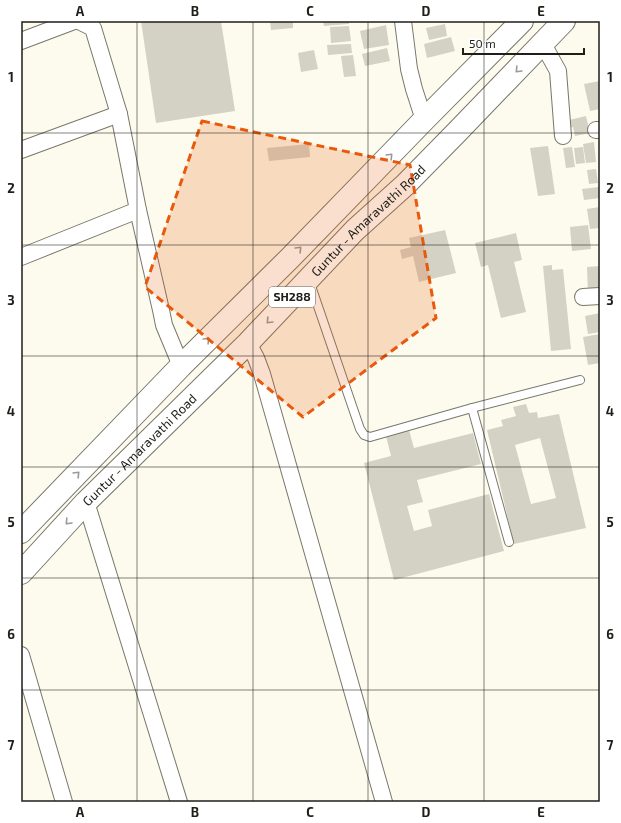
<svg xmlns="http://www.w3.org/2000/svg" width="621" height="823" font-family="'Exo 2',sans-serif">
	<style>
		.building { fill: #d4d2c5; fill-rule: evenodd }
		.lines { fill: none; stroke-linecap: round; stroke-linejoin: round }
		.service-casing { stroke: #79776b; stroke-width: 10 }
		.minor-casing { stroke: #79776b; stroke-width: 18 }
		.primary-casing { stroke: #79776b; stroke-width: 24 }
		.service { stroke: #fff; stroke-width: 8 }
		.minor { stroke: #fff; stroke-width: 16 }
		.primary { stroke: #fff; stroke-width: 22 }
		.oneway { stroke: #9a9a98 }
		.marked { fill: #e8590c; fill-opacity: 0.2; stroke: #e8590c; stroke-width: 3; stroke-dasharray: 8 5; stroke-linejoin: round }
		.grid { fill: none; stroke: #1f1e19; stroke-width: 1; stroke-opacity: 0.55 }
		.labels { text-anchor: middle; stroke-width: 4; stroke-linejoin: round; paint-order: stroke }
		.shield { fill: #fff; stroke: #62625e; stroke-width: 1 }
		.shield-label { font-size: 12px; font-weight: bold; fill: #1f1e19 }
		.street-label { font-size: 13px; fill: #1f1e19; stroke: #fff }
		.neatline { fill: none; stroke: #1f1e19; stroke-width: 1.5 }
		.grid-label { font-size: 13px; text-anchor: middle; font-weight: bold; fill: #1f1e19 }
	</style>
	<rect width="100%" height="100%" fill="#fdfbed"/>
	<!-- building -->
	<g class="building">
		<path d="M 141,21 L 221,21 L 235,111 L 156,123 Z"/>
		<path d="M 270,21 L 293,21 L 293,28 L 271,30 Z"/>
		<path d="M 323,21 L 349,21 L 349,24 L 324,26 Z"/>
		<path d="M 445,24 L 447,36 L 429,40 L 426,28 Z"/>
		<path d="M 386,25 L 389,45 L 364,49 L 360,31 Z"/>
		<path d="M 349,26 L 351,41 L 331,43 L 330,27 Z"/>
		<path d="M 451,37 L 455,51 L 427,58 L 424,44 Z"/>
		<path d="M 351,44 L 352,53 L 328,55 L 327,45 Z"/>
		<path d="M 387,48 L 390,61 L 365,66 L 362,54 Z"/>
		<path d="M 314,50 L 318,69 L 301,72 L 298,53 Z"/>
		<path d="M 353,55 L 356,76 L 344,77 L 341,56 Z"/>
		<path d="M 600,81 L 600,109 L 590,111 L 584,84 Z"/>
		<path d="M 586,116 L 590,133 L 575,136 L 573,127 L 567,129 L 565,121 Z"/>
		<path d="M 594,142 L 596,162 L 586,163 L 583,144 Z"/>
		<path d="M 309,144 L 310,157 L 269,161 L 267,148 Z"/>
		<path d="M 548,146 L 555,194 L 538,196 L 530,148 Z"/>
		<path d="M 572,147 L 575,167 L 566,168 L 563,148 Z"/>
		<path d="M 583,147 L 585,163 L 576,164 L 574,148 Z"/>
		<path d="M 596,169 L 598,183 L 589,184 L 587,170 Z"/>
		<path d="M 599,187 L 600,198 L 584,200 L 582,189 Z"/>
		<path d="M 600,207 L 600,228 L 590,229 L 587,209 Z"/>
		<path d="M 588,225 L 591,249 L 572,251 L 570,227 Z"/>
		<path d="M 445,230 L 456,273 L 419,282 L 413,256 L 402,259 L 400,250 L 411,247 L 409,238 Z"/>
		<path d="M 516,233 L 522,260 L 514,262 L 526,312 L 501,318 L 488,265 L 481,267 L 475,243 Z"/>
		<path d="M 552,265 L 552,270 L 563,269 L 571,349 L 551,351 L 543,266 Z"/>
		<path d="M 600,266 L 600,293 L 588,294 L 587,267 Z"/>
		<path d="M 600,313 L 600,332 L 588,334 L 585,316 Z"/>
		<path d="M 600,334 L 600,363 L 588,365 L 583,337 Z"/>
		<path d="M 526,404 L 529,413 L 537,412 L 538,418 L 559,414 L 586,528 L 514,544 L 487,430 L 503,426 L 501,420 L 516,416 L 513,407 ZM 540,438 L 556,498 L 531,504 L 515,445 Z"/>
		<path d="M 409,430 L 414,448 L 473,433 L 481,464 L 417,480 L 423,502 L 407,506 L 414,531 L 432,526 L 428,510 L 489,494 L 504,551 L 394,580 L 364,463 L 391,456 L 386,436 Z"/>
	</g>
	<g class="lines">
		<!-- service casing -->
		<g class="service-casing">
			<g id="service">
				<path d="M 309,280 L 360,429 L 364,435 L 370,437 L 472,408 L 580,380"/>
				<path d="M 472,408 L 509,542"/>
			</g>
		</g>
		<!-- minor casing -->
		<g class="minor-casing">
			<g id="minor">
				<path d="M 79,21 L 93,28 L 119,114"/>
				<path d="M 403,21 L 409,69 L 414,89 L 424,120"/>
				<path d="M 21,41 L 74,21"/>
				<path d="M 543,44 L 558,71 L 563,136"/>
				<path d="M 596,130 L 600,130"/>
				<path d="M 21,150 L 119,114 L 138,210 L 161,310 L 164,325 L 181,366"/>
				<path d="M 21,257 L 138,210"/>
				<path d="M 583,297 L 600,296"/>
				<path d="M 248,343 L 256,358 L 262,374 L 384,802"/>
				<path d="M 86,502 L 179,802"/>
				<path d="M 21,655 L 64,802"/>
			</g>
		</g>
		<!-- primary casing -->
		<g class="primary-casing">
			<g id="primary">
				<path d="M 21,532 L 181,366 L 290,258 L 424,120 L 522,21"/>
				<path id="s1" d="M 21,573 L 86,502 L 248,343 L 355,230 L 405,185 L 457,132 L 564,21"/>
			</g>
		</g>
		<!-- service -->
		<use href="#service" class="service"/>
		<!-- minor -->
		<use href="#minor" class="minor"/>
		<!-- primary -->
		<use href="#primary" class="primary"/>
	</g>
	<!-- one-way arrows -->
	<defs><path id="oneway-chevron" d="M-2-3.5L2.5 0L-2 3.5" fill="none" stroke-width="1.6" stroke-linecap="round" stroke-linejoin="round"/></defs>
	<g class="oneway">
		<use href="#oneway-chevron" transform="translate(518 70) rotate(134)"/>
		<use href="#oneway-chevron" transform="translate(390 156) rotate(-46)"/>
		<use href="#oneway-chevron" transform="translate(299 249) rotate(-46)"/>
		<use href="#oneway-chevron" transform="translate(269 321) rotate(134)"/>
		<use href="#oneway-chevron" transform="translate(207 340) rotate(-45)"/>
		<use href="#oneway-chevron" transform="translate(77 474) rotate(-46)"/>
		<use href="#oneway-chevron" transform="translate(68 522) rotate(133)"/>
	</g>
	<!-- marked area -->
	<path class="marked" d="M 202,121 L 410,165 L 436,318 L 303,417 L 145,287 Z"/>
	<!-- grid -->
	<path class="grid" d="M 137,21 L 137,802M 253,21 L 253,802M 368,21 L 368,802M 484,21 L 484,802M 21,133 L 600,133M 21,245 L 600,245M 21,356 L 600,356M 21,467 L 600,467M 21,578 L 600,578M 21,690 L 600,690"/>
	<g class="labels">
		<!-- shield labels -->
		<rect class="shield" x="269" y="287" width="46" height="20" rx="3"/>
		<g class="shield-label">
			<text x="292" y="301">SH288</text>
		</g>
		<!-- street labels -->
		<g class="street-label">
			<text dy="5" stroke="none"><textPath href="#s1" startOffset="495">Guntur - Amaravathi Road</textPath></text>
			<text dy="5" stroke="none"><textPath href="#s1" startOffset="171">Guntur - Amaravathi Road</textPath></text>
		</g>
	</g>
	<!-- border -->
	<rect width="621" height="823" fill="none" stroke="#ffffff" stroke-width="44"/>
	<!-- scale -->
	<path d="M463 48v6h121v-6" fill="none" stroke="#1f1e19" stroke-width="2"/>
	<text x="469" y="48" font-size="12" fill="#1f1e19" stroke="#ffffff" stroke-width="3" paint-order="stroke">50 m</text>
	<rect x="22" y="22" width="577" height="779" class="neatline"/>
	<g class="grid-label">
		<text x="80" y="16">A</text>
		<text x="195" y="16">B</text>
		<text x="310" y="16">C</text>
		<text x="426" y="16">D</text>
		<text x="541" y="16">E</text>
		<text x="11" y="82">1</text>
		<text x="610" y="82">1</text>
		<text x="11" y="193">2</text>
		<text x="610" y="193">2</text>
		<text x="11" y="305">3</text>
		<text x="610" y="305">3</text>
		<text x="11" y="416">4</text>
		<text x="610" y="416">4</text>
		<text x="11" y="527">5</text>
		<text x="610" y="527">5</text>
		<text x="11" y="639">6</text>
		<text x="610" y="639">6</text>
		<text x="11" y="750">7</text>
		<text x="610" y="750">7</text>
		<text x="80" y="817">A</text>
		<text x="195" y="817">B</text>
		<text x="310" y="817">C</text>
		<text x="426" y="817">D</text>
		<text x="541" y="817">E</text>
	</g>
</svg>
